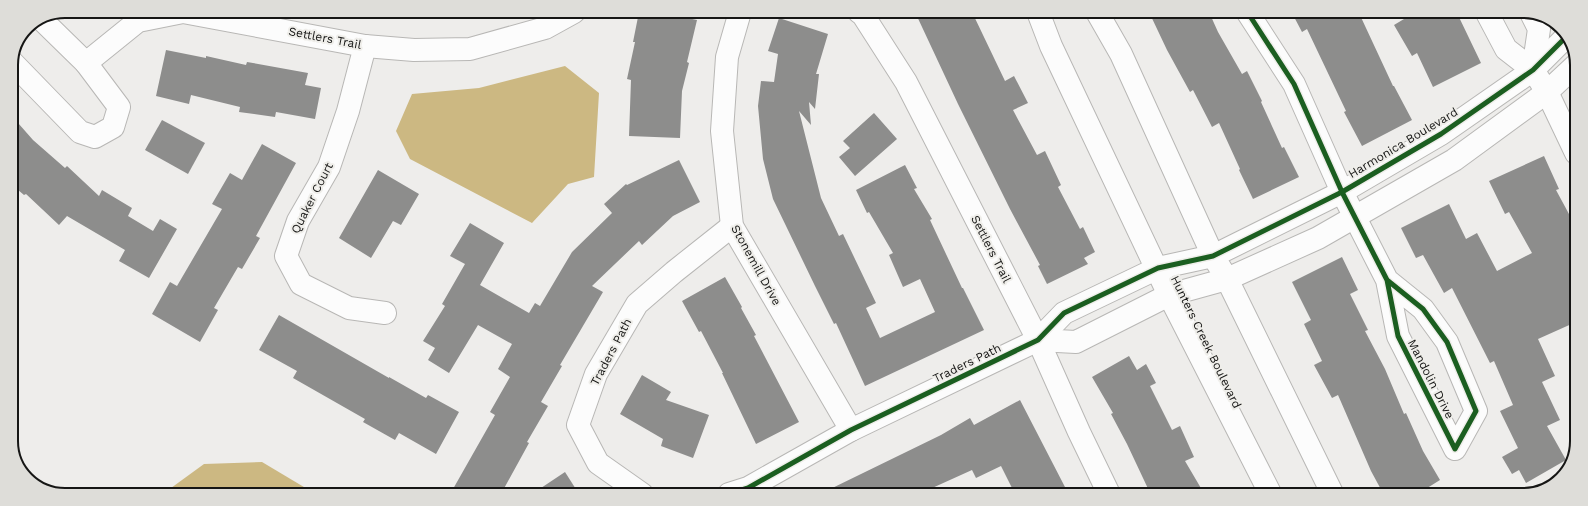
<svg xmlns="http://www.w3.org/2000/svg" width="1588" height="506" font-family="'Work Sans',sans-serif">
	<style>
		.water { fill: #ccb882 }
		.building { fill: #8d8d8c }
		.lines { fill: none; stroke-linecap: round; stroke-linejoin: round }
		.minor-casing { stroke: #b8b7b5; stroke-width: 24 }
		.minor { stroke: #fcfcfc; stroke-width: 22 }
		.cycleway-casing { stroke: #efeeea; stroke-width: 8 }
		.cycleway { stroke: #1b5e20; stroke-width: 5 }
		.labels { text-anchor: middle; stroke-width: 4; stroke-linejoin: round; paint-order: stroke }
		.street-label { font-size: 12px; fill: #161615; stroke: #efeeea }
		.rim { fill: none; stroke: #161615; stroke-width: 2 }
	</style>
	<rect width="100%" height="100%" fill="#eeedeb"/>
	<!-- water -->
	<g class="water">
		<path d="M 565,66 L 599,93 L 594,177 L 568,184 L 532,223 L 410,159 L 396,131 L 412,94 L 479,88 Z"/>
		<path d="M 262,462 L 314,493 L 177,493 L 171,488 L 204,464 Z"/>
	</g>
	<!-- building -->
	<g class="building">
		<path d="M 639,12 L 659,12 L 697,20 L 687,62 L 689,63 L 682,91 L 680,138 L 629,136 L 631,80 L 627,79 L 635,42 L 633,42 Z"/>
		<path d="M 915,12 L 972,12 L 1005,81 L 1014,76 L 1028,103 L 1013,110 L 1037,155 L 1045,151 L 1061,185 L 1058,187 L 1080,229 L 1083,227 L 1095,252 L 1084,258 L 1088,264 L 1047,284 L 1038,266 L 1040,265 L 1010,209 L 958,104 Z"/>
		<path d="M 1149,12 L 1209,12 L 1218,32 L 1242,74 L 1247,71 L 1262,101 L 1261,102 L 1282,148 L 1284,147 L 1299,177 L 1253,199 L 1239,170 L 1240,169 L 1219,123 L 1212,127 L 1193,90 L 1190,92 L 1167,50 Z"/>
		<path d="M 1292,13 L 1359,13 L 1393,86 L 1394,86 L 1412,120 L 1362,146 L 1344,112 L 1346,111 L 1307,29 L 1302,32 Z"/>
		<path d="M 1414,13 L 1457,13 L 1481,63 L 1433,87 L 1417,53 L 1412,56 L 1394,25 Z"/>
		<path d="M 779,18 L 828,34 L 816,74 L 819,74 L 815,109 L 809,102 L 811,125 L 799,111 L 821,198 L 839,236 L 843,234 L 876,303 L 866,308 L 880,338 L 935,312 L 920,279 L 903,287 L 889,255 L 893,253 L 869,212 L 867,213 L 856,190 L 905,165 L 917,188 L 914,189 L 932,219 L 930,220 L 962,288 L 963,288 L 984,330 L 865,386 L 836,323 L 834,324 L 815,286 L 773,199 L 763,159 L 758,106 L 761,81 L 774,82 L 778,54 L 768,51 Z"/>
		<path d="M 166,50 L 206,58 L 206,56 L 246,65 L 247,62 L 308,73 L 305,85 L 321,88 L 315,119 L 276,112 L 275,117 L 239,112 L 240,107 L 191,95 L 189,104 L 156,96 Z"/>
		<path d="M 874,113 L 897,139 L 855,176 L 839,157 L 850,148 L 843,141 Z"/>
		<path d="M 11,115 L 33,140 L 65,168 L 67,166 L 99,196 L 102,190 L 132,208 L 128,216 L 153,231 L 160,219 L 177,229 L 149,278 L 119,261 L 125,250 L 67,216 L 59,225 L 26,194 L 24,195 L 11,184 Z"/>
		<path d="M 162,120 L 205,143 L 188,174 L 145,150 Z"/>
		<path d="M 262,144 L 296,163 L 256,236 L 260,238 L 242,269 L 238,267 L 214,308 L 218,310 L 200,342 L 152,314 L 170,282 L 177,286 L 222,209 L 212,204 L 230,173 L 242,180 Z"/>
		<path d="M 1544,156 L 1559,189 L 1556,190 L 1576,227 L 1576,322 L 1538,339 L 1555,376 L 1542,382 L 1560,420 L 1547,426 L 1566,460 L 1526,483 L 1519,470 L 1512,474 L 1502,457 L 1518,448 L 1500,411 L 1513,405 L 1494,361 L 1490,363 L 1452,288 L 1444,293 L 1423,255 L 1416,258 L 1401,228 L 1449,204 L 1466,239 L 1477,233 L 1497,271 L 1532,253 L 1509,212 L 1505,214 L 1489,181 Z"/>
		<path d="M 679,160 L 700,202 L 673,216 L 642,245 L 639,241 L 592,286 L 603,292 L 560,365 L 562,366 L 541,402 L 548,406 L 527,442 L 529,443 L 501,494 L 462,494 L 453,489 L 495,415 L 490,412 L 510,377 L 498,369 L 512,344 L 478,325 L 449,373 L 428,360 L 435,348 L 423,341 L 445,306 L 442,304 L 465,264 L 450,256 L 470,223 L 504,243 L 480,285 L 529,313 L 535,303 L 540,306 L 572,252 L 612,213 L 604,204 L 626,184 L 627,185 Z"/>
		<path d="M 378,170 L 419,194 L 401,225 L 393,221 L 371,258 L 339,238 Z"/>
		<path d="M 1342,257 L 1358,290 L 1350,294 L 1368,330 L 1365,331 L 1385,369 L 1404,414 L 1406,413 L 1423,451 L 1440,480 L 1416,495 L 1384,495 L 1371,471 L 1338,395 L 1332,398 L 1314,365 L 1322,361 L 1304,324 L 1311,320 L 1292,282 Z"/>
		<path d="M 725,277 L 742,307 L 741,308 L 756,335 L 754,336 L 799,422 L 756,444 L 722,373 L 723,373 L 701,331 L 699,332 L 682,301 Z"/>
		<path d="M 279,315 L 389,378 L 389,377 L 426,398 L 428,395 L 459,412 L 436,454 L 399,433 L 395,440 L 363,422 L 365,419 L 293,378 L 297,371 L 259,350 Z"/>
		<path d="M 1129,356 L 1137,370 L 1146,364 L 1156,383 L 1150,386 L 1172,430 L 1180,426 L 1194,457 L 1185,461 L 1205,495 L 1151,495 L 1127,444 L 1111,414 L 1113,413 L 1092,377 Z"/>
		<path d="M 642,375 L 671,392 L 666,400 L 709,415 L 693,458 L 661,446 L 663,439 L 620,414 Z"/>
		<path d="M 1020,400 L 1066,489 L 1057,494 L 1015,494 L 1001,466 L 976,478 L 972,470 L 930,489 L 933,494 L 820,494 L 941,435 L 970,418 L 974,425 Z"/>
		<path d="M 565,472 L 579,494 L 532,494 Z"/>
	</g>
	<g class="lines">
		<!-- minor casing -->
		<g class="minor-casing">
			<g id="minor">
				<path d="M 740,12 L 727,57 L 722,131 L 732,226 L 851,430"/>
				<path d="M 859,12 L 863,15 L 906,82 L 1038,340 L 1079,432 L 1109,494"/>
				<path d="M 1038,12 L 1051,46 L 1169,295 L 1271,495"/>
				<path d="M 1097,12 L 1121,54 L 1213,256 L 1227,279 L 1333,495"/>
				<path d="M 1248,13 L 1294,84 L 1342,192 L 1387,280 L 1398,336 L 1455,449 L 1476,411 L 1447,342 L 1423,309 L 1387,280"/>
				<path d="M 1487,13 L 1506,49 L 1533,70 L 1547,92 L 1576,153"/>
				<path d="M 1531,13 L 1539,29 L 1533,70"/>
				<path d="M 365,46 L 348,111 L 329,167 L 298,221 L 286,256 L 301,284 L 349,308 L 385,313"/>
				<path d="M 12,62 L 80,132 L 95,137 L 113,127 L 119,107 L 86,63 L 42,20"/>
				<path d="M 86,63 L 138,21 L 183,12 L 365,46 L 414,50 L 470,49 L 545,28 L 574,12"/>
				<path d="M 1038,340 L 1076,342 L 1169,295 L 1227,279 L 1318,238 L 1454,160 L 1547,92 L 1577,64"/>
				<path d="M 642,494 L 598,463 L 578,425 L 596,374 L 637,304 L 674,272 L 732,226"/>
				<path d="M 729,494 L 748,488 L 851,430 L 1038,340 L 1064,313 L 1158,268 L 1213,256 L 1342,192 L 1441,134 L 1533,70 L 1567,36"/>
			</g>
		</g>
		<!-- minor -->
		<use href="#minor" class="minor"/>
		<!-- cycleway casing -->
		<g class="cycleway-casing">
			<g id="cycleway">
				<path d="M 1248,13 L 1294,84 L 1342,192 L 1387,280 L 1398,336 L 1455,449 L 1476,411 L 1447,342 L 1423,309 L 1387,280"/>
				<path d="M 729,494 L 748,488 L 851,430 L 1038,340 L 1064,313 L 1158,268 L 1213,256 L 1342,192 L 1441,134 L 1533,70 L 1567,36"/>
			</g>
		</g>
		<!-- cycleway -->
		<use href="#cycleway" class="cycleway"/>
	</g>
	<g class="labels">
		<!-- street labels -->
		<g class="street-label">
			<text transform="translate(325 38) rotate(11)" y="4">Settlers Trail</text>
			<text transform="translate(1403 143) rotate(-31)" y="4">Harmonica Boulevard</text>
			<text transform="translate(312 198) rotate(-63)" y="4">Quaker Court</text>
			<text transform="translate(991 249) rotate(63)" y="4">Settlers Trail</text>
			<text transform="translate(756 265) rotate(61)" y="4">Stonemill Drive</text>
			<text transform="translate(1206 342) rotate(64)" y="4">Hunters Creek Boulevard</text>
			<text transform="translate(611 352) rotate(-62)" y="4">Traders Path</text>
			<text transform="translate(967 363) rotate(-26)" y="4">Traders Path</text>
			<text transform="translate(1431 379) rotate(63)" y="4">Mandolin Drive</text>
		</g>
	</g>
	<!-- crop -->
	<path d="M0 0H1588V506H0ZM65 18H1523A47 47 0 0 1 1570 65V441A47 47 0 0 1 1523 488H65A47 47 0 0 1 18 441V65A47 47 0 0 1 65 18Z" fill="#deddd9" fill-rule="evenodd"/>
	<path class="rim" d="M65 18H1523A47 47 0 0 1 1570 65V441A47 47 0 0 1 1523 488H65A47 47 0 0 1 18 441V65A47 47 0 0 1 65 18Z"/>
</svg>
